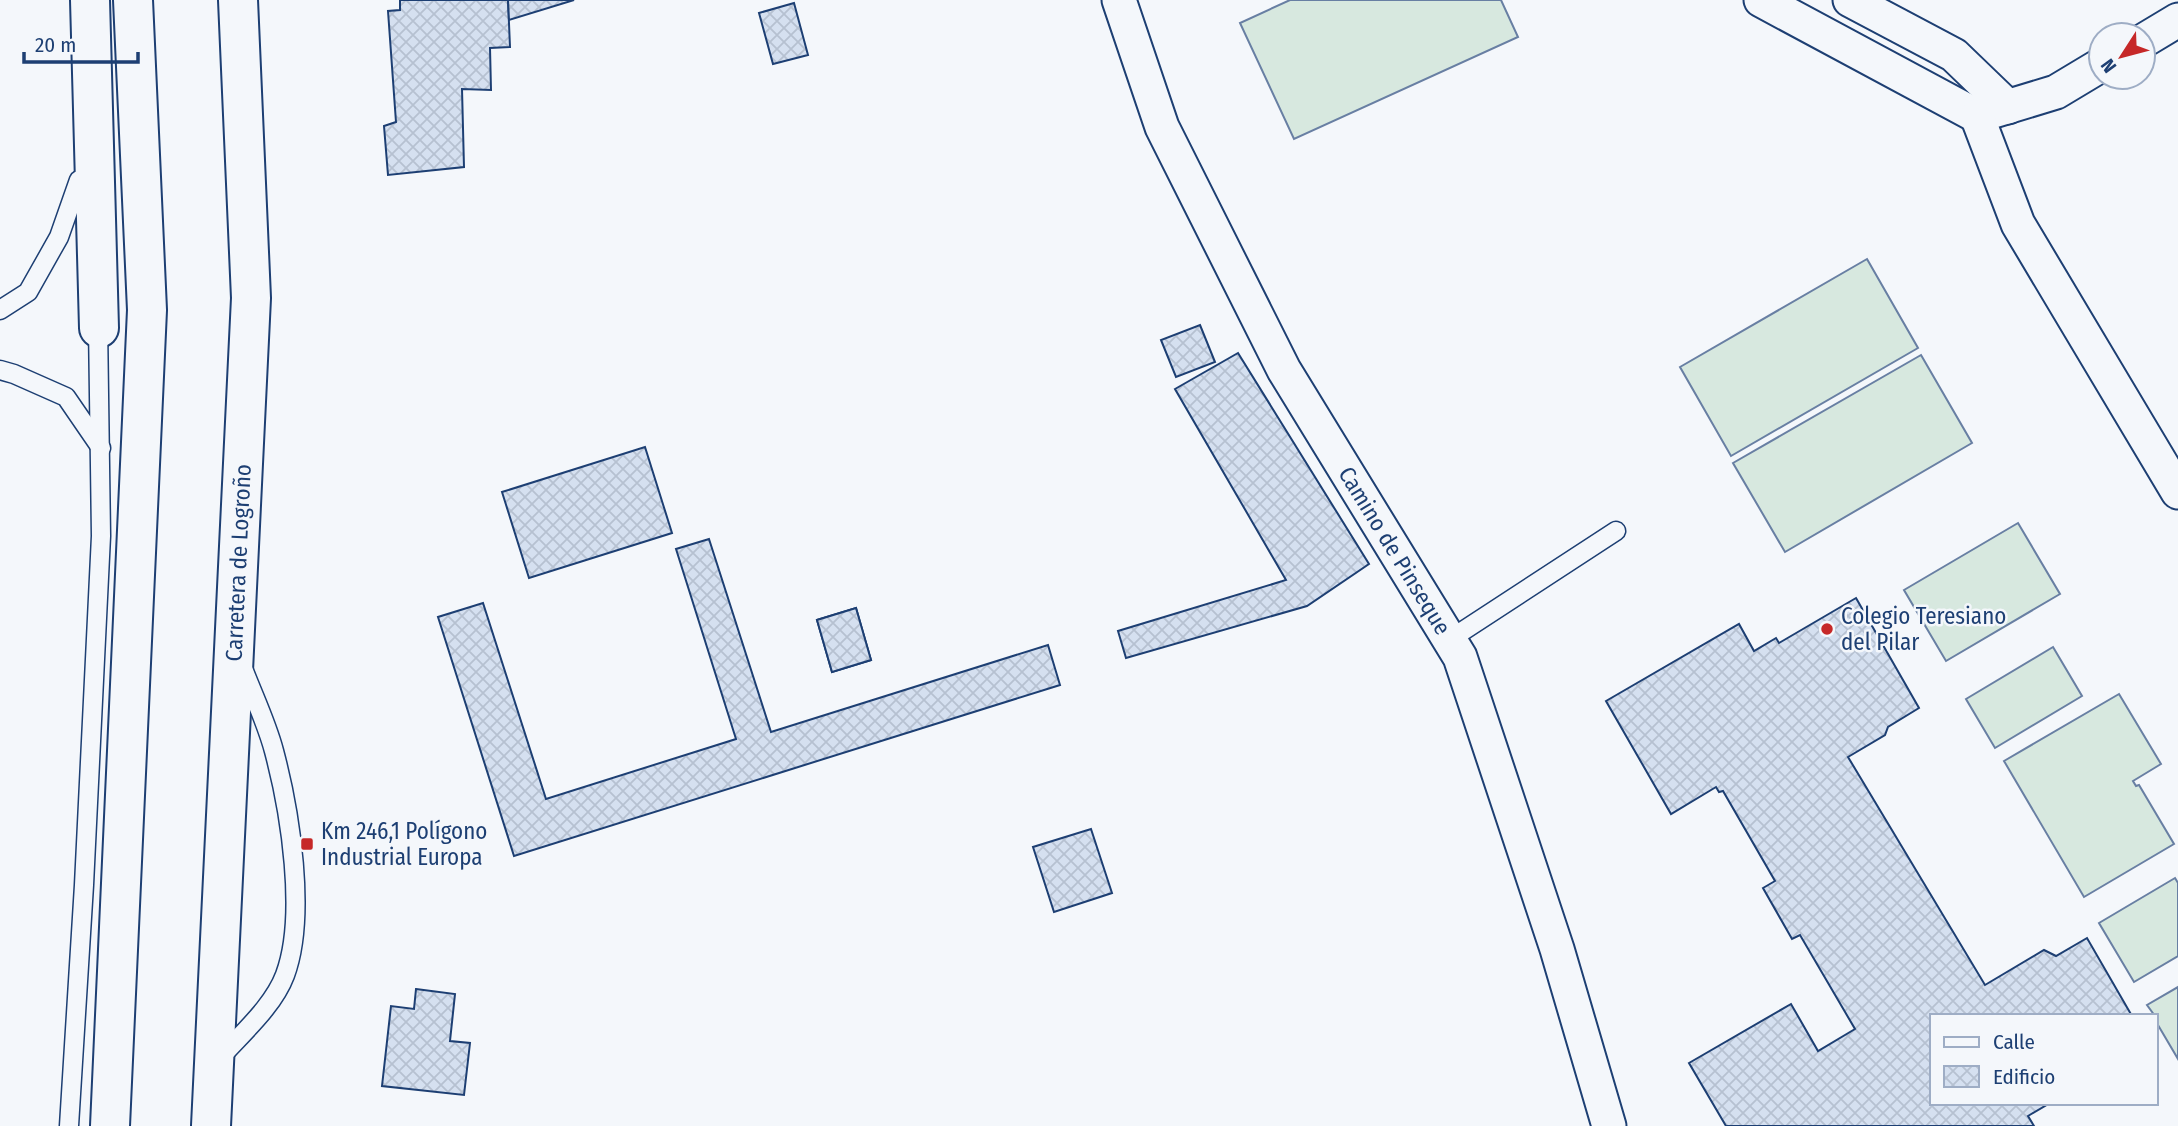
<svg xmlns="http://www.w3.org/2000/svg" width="2178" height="1126" font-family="'Fira Sans Condensed',sans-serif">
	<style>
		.pitch { fill: #d7e8df; stroke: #687fa3; stroke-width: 2 }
		.building { fill: url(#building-cross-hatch); stroke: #1d3f73; stroke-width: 2 }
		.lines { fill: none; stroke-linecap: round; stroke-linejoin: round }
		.lane-casing { stroke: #1d3f73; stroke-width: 21 }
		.street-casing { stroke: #1d3f73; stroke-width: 37 }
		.highway-casing { stroke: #1d3f73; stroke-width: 42 }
		.lane { stroke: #f4f7fb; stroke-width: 18 }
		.street { stroke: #f4f7fb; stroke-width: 33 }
		.highway { stroke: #f4f7fb; stroke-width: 38 }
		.poi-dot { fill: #c62828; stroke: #f4f7fb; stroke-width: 2.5 }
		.labels { text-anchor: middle; stroke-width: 5; stroke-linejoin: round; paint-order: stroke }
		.street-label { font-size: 23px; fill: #1d3f73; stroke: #f4f7fb }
		.poi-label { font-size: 23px; fill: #1d3f73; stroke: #f4f7fb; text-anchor: start }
	</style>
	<defs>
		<pattern id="building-cross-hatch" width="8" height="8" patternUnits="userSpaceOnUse" patternTransform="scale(1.75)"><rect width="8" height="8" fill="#d5e0f0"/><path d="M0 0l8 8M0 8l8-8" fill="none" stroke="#b6c1d1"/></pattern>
	</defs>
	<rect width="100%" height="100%" fill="#f4f7fb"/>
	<!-- pitch -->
	<g class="pitch">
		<path d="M 1290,0 L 1501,0 L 1518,37 L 1294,139 L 1240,23 Z"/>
		<path d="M 1867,259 L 1918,348 L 1731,456 L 1680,367 Z"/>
		<path d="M 1921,355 L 1972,443 L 1785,552 L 1733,463 Z"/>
		<path d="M 2018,523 L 2060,594 L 1946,661 L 1904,590 Z"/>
		<path d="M 2053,647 L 2082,696 L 1995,748 L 1966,699 Z"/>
		<path d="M 2119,694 L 2161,764 L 2133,781 L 2136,786 L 2139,785 L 2174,844 L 2084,897 L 2004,761 Z"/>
		<path d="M 2175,878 L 2178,883 L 2178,956 L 2134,982 L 2099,923 Z"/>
		<path d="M 2178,987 L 2178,1059 L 2155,1020 L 2155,1016 L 2147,1005 Z"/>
	</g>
	<!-- building -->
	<g class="building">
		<path d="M 400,0 L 508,0 L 510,47 L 490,48 L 491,90 L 462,89 L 464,167 L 388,175 L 384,126 L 396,122 L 388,11 L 400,10 Z"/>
		<path d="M 508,0 L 574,0 L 509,20 Z"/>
		<path d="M 794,3 L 808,55 L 773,64 L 759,13 Z"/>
		<path d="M 1200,325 L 1215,362 L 1176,377 L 1161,340 Z"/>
		<path d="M 1238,353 L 1369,564 L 1307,606 L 1126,658 L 1118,631 L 1286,580 L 1175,389 Z"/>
		<path d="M 645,447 L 672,533 L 529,578 L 502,492 Z"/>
		<path d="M 709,539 L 771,732 L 1048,645 L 1060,685 L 514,856 L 438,617 L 483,603 L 546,799 L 736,739 L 676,549 Z"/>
		<path d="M 1856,598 L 1919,708 L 1888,727 L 1885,735 L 1848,757 L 1985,985 L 2044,950 L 2056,956 L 2087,938 L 2132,1016 L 1931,1016 L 1931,1103 L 2050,1103 L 2028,1116 L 2034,1126 L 1726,1126 L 1689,1063 L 1791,1004 L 1818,1051 L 1855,1029 L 1800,935 L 1792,939 L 1763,888 L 1775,881 L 1723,791 L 1719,792 L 1716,787 L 1671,814 L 1606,701 L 1739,624 L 1754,651 L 1776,638 L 1779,643 Z"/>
		<path d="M 856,608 L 871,660 L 832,672 L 817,620 Z"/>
		<path d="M 856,608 L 871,660 L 832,672 L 817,620 Z"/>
		<path d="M 1091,829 L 1112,893 L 1054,912 L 1033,847 Z"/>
		<path d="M 416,989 L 455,994 L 450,1041 L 470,1043 L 464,1095 L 382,1086 L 391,1006 L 414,1009 Z"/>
	</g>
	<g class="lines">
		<!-- lane casing -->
		<g class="lane-casing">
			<g id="lane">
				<path d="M 0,310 L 28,292 L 59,237 L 79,180"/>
				<path d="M 0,370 L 14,374 L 66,397 L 101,448"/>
				<path d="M 1449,640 L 1616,531"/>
				<path d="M 219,1059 C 241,1034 273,1007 285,975 C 307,916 290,811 274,751 C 267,724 254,697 244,671"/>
				<path d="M 69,1126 L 84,885 L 101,536 L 98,324"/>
			</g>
		</g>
		<!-- street casing -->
		<g class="street-casing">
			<g id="street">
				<path id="s1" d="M 1119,0 L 1162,127 L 1284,370 L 1460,657 L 1557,949 L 1609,1126"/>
				<path d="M 1761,0 L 1977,116 L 2056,92 L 2101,65"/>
				<path d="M 1850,0 L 1954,55 L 2008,107"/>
				<path d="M 2143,41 L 2178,20"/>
				<path d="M 1977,116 L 2018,224 L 2178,492"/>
			</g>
		</g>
		<!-- highway casing -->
		<g class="highway-casing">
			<g id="highway">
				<path d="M 90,0 L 99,328"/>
				<path d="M 110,1126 L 147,310 L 133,0"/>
				<path id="s2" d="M 211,1126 L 251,298 L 238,0"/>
			</g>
		</g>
		<!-- lane -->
		<use href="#lane" class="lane"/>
		<!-- street -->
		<use href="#street" class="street"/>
		<!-- highway -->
		<use href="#highway" class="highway"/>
	</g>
	<!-- markers -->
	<g class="poi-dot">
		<circle cx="1827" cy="629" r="7"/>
		<rect x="300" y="837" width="14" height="14" rx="3.5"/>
	</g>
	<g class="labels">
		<!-- street labels -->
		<g class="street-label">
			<text dy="8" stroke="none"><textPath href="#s1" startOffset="618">Camino de Pinseque</textPath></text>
			<text dy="8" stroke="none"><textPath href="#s2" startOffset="564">Carretera de Logroño</textPath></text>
		</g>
		<!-- poi labels -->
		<g class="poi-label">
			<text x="1841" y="624">Colegio Teresiano<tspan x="1841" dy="26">del Pilar</tspan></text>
			<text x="321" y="839">Km 246,1 Polígono<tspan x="321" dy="26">Industrial Europa</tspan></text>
		</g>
	</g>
	<!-- legend -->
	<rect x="1930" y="1014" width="228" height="91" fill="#f4f7fb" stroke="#9eadc5" stroke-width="2"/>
	<rect x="1944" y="1037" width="35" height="10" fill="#f4f7fb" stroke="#9eadc5" stroke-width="2"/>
	<text x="1993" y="1049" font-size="21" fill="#1d3f73">Calle</text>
	<rect x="1944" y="1066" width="35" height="21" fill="url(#building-cross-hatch)" stroke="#9eadc5" stroke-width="2"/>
	<text x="1993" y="1084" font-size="21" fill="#1d3f73">Edificio</text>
	<!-- north arrow -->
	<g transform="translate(2122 56) rotate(234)"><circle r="33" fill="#f4f7fb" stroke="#9eadc5" stroke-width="2"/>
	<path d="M0-5L12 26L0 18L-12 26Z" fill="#c62828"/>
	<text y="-10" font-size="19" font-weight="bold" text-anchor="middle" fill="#1d3f73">N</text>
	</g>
	<!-- scale -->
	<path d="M24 52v10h114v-10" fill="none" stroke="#1d3f73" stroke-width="3.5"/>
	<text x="35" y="52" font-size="21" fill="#1d3f73" stroke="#f4f7fb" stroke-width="5" paint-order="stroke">20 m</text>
</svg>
